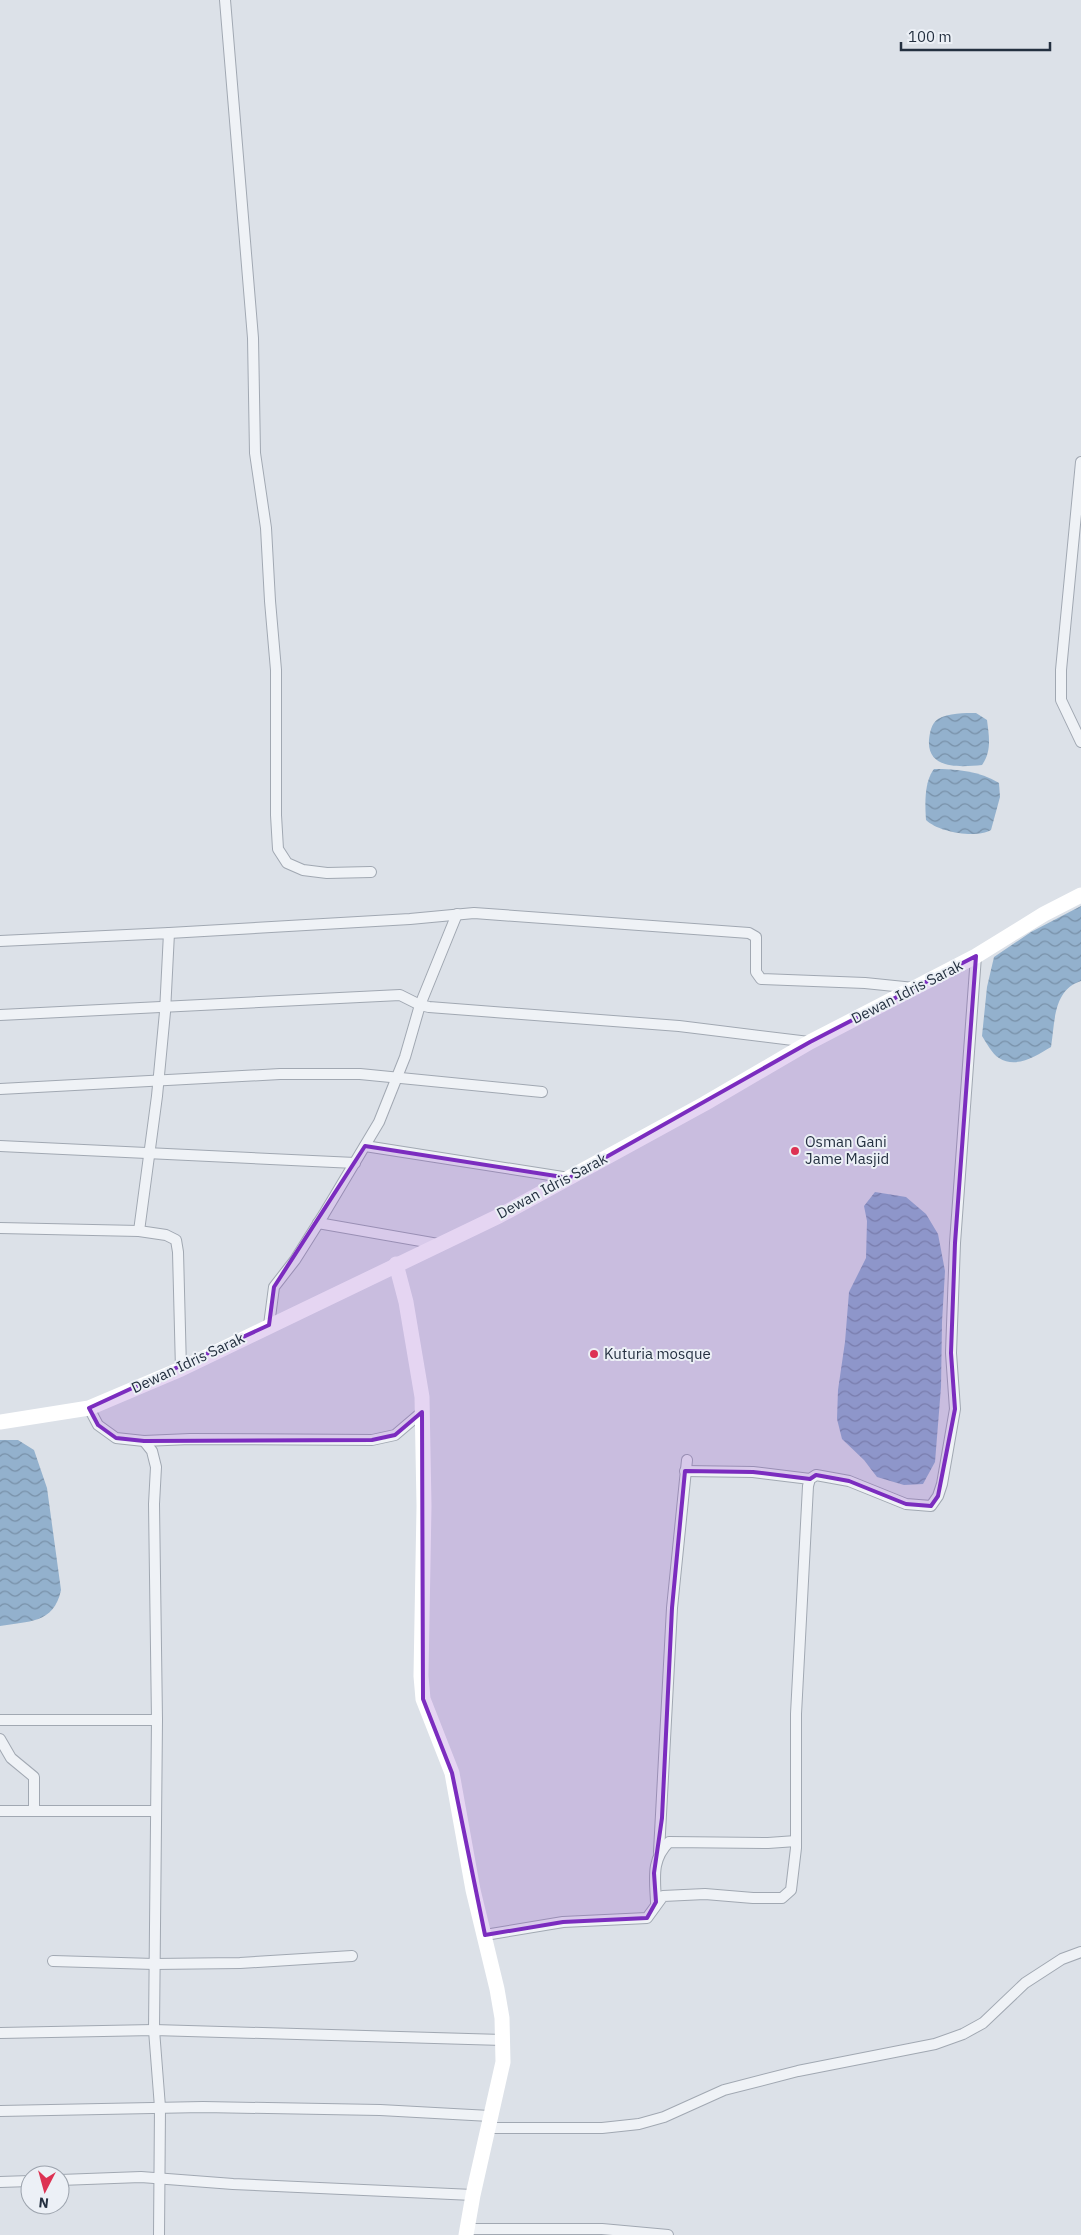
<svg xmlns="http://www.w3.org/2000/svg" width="1081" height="2235" font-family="'IBM Plex Sans',sans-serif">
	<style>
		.water { fill: url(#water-waves) }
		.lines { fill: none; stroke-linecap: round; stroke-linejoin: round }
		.street-casing { stroke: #a1a8b2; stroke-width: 12 }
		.street { stroke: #eff2f6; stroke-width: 10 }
		.secondary { stroke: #fff; stroke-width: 15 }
		.marked { fill: #7b2cbf; fill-opacity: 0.2; stroke: #7b2cbf; stroke-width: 4; stroke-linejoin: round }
		.poi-dot { fill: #dd3253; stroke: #ecf0f6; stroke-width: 2 }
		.labels { text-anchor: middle; stroke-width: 4; stroke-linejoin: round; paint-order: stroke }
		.street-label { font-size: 15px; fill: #243040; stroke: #ecf0f6 }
		.poi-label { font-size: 15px; fill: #243040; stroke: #ecf0f6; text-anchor: start }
	</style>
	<defs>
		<pattern id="water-waves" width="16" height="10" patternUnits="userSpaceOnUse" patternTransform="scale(1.25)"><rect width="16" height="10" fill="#93b1cd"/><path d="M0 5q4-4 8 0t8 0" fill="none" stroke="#7890a8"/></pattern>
	</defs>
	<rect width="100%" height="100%" fill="#dce1e8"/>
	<!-- water -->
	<g class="water">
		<path d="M 976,713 L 987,720 C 989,736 992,751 982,765 C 961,767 927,770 929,740 C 930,732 931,724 938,719 C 948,713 965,713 976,713 Z"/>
		<path d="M 934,769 C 956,769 980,771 999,783 L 1000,797 L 991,830 C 976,839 938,832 926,820 C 925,804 924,782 934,769 Z"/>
		<path d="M 1081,906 L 1081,981 C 1053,990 1055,1022 1051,1047 C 1036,1056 1016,1069 999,1058 C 992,1054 986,1042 982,1036 L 987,987 L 994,957 L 1031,932 Z"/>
		<path d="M 875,1192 L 906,1197 L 926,1214 L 938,1234 L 945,1271 L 942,1322 L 941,1387 L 935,1462 L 923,1484 L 904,1485 L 877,1477 L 864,1460 L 842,1439 L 837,1419 L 838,1390 L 845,1342 L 849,1292 L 866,1258 L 867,1221 L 864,1206 Z"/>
		<path d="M 0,1440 L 18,1440 L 34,1450 L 47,1488 L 61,1590 C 54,1624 28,1621 0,1626 Z"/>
	</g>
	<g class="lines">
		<!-- street casing -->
		<g class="street-casing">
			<g id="street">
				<path d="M 225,0 L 253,338 L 255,453 L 266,528 L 270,601 L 276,670 L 276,815 L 278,849 L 287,863 L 303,870 L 327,873 L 371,872"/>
				<path d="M 1081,462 L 1061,670 L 1061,700 L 1081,742"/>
				<path d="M 169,933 L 410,919 L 474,913 L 749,933 L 756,937 L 756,972 L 761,979 L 865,983 L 914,988"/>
				<path d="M 0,941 L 169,933 L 165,1012 L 157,1096 L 139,1231"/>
				<path d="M 0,1015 L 400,995 L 420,1005 L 429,1007 L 679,1026 L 809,1042"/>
				<path d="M 0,1089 L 280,1074 L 360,1074 L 542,1092"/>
				<path d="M 0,1146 L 355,1163"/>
				<path d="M 365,1146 L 569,1178"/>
				<path d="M 318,1223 L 438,1244"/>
				<path d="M 0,1228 L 139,1231 L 166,1235 L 176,1240 L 178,1252 L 181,1369"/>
				<path d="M 269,1325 L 274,1287 L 295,1260 L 324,1214 L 379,1122 L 405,1057 L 420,1005 L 457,914"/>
				<path d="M 89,1408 L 98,1425 L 116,1438 L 144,1441 L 190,1439 L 372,1440 L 395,1435 L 422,1412"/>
				<path d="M 144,1441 L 152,1451 L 156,1467 L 154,1504 L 157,1720 L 154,2030 L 160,2107 L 159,2235"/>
				<path d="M 685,1471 L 753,1472 L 810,1479"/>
				<path d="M 0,1720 L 157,1720"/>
				<path d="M 0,1739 L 11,1758 L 34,1777 L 34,1811"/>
				<path d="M 0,1811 L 156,1811"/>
				<path d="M 659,1852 L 672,1608 L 687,1460"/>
				<path d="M 656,1902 C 655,1878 651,1860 669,1842 L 768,1843 L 796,1841"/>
				<path d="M 485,1935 L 563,1922 L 647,1918 L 663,1896 L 705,1894 L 753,1898 L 782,1898 L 791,1890 L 796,1848 L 796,1714 L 808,1486 L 810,1479 L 816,1475 L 849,1481 L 906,1504 L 931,1506 L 938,1496 L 942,1484 L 955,1409 L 951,1353 L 955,1243 L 976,956"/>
				<path d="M 53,1961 L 154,1964 L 240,1963 L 352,1956"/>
				<path d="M 0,2033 L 154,2030 L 503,2040"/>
				<path d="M 0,2111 L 203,2107 L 380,2110 L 490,2116"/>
				<path d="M 488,2128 L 602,2128 L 639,2124 L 664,2117 L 724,2090 L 798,2071 L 935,2044 L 963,2034 L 983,2023 L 1025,1983 L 1062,1959 L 1081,1952"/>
				<path d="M 60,2180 L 141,2177 L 233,2184 L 473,2195"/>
				<path d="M 0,2182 L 30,2181"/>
				<path d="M 467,2229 L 602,2229 L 668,2235"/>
			</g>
		</g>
		<!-- street -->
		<use href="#street" class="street"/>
		<!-- secondary -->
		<g class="secondary">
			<path d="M 396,1264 L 406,1302 L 422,1397 L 424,1506 L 421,1676 L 423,1699 L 452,1773 L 473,1890 L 497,1989 L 502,2018 L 503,2062 L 473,2195 L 466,2235"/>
			<path d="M 0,1422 L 89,1408 L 181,1369 L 499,1216 L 704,1104 L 810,1042 L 976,956 L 1044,914 L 1081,895"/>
		</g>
	</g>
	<!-- marked area -->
	<path class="marked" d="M 976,956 L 955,1243 L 951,1353 L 955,1409 L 938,1496 L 931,1506 L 906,1504 L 849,1481 L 816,1475 L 810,1479 L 753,1472 L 685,1471 L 672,1608 L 662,1818 L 654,1873 L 656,1902 L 647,1918 L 563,1922 L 485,1935 L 452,1773 L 423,1699 L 422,1412 L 395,1435 L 372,1440 L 144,1441 L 116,1438 L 98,1425 L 89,1408 L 269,1325 L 274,1287 L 365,1146 L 569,1178 L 810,1042 Z"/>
	<!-- markers -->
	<g class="poi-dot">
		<circle cx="795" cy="1151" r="5"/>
		<circle cx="594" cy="1354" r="5"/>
	</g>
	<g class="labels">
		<!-- street labels -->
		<g class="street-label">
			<text transform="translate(907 992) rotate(-27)" y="5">Dewan Idris Sarak</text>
			<text transform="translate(552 1186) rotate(-28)" y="5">Dewan Idris Sarak</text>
			<text transform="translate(188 1363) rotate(-25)" y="5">Dewan Idris Sarak</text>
		</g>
		<!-- poi labels -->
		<g class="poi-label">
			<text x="805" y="1147">Osman Gani<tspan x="805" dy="17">Jame Masjid</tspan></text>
			<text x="604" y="1359">Kuturia mosque</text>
		</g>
	</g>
	<!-- north arrow -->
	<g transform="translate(45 2190) rotate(186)"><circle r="24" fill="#ecf0f6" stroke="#9ca3ad"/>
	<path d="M0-4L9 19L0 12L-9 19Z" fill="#dd3253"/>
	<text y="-8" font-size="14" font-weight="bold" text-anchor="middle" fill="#243040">N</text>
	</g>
	<!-- scale -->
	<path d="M901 42v8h149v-8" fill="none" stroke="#243040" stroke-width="2.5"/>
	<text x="908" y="42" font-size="15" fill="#243040" stroke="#ecf0f6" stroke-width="4" paint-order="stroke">100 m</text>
</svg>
